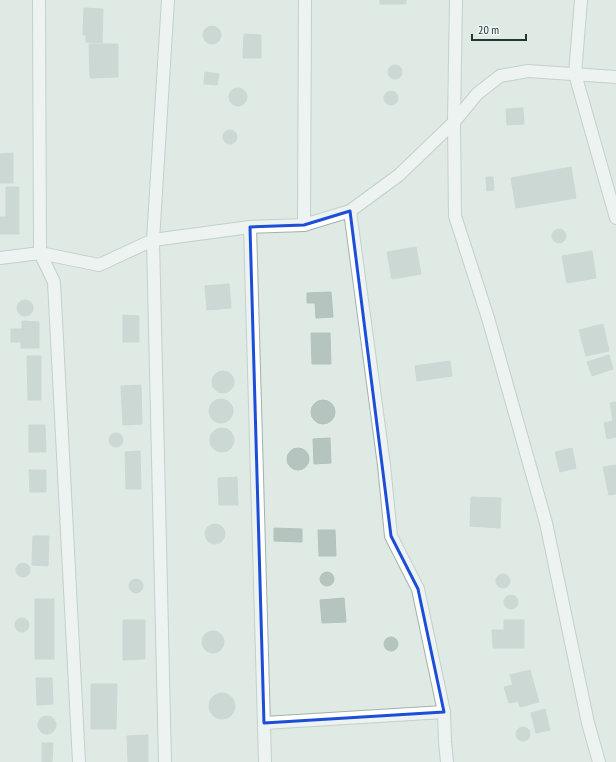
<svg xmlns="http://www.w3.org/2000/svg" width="616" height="762" font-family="'PT Sans Narrow',sans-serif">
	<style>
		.building { fill: #b5c4be; stroke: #b2c3bc }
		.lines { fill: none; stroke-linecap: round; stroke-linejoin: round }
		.minor-casing { stroke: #a2b1ac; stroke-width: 14 }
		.minor { stroke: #fff; stroke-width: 12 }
		.marked { fill: none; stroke: #1d4ed8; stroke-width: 3; stroke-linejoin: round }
	</style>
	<rect width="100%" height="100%" fill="#dfeae5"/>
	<!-- building -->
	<g class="building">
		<rect x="380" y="0" width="26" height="4"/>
		<path d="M 84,8 L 103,9 L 102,43 L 86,42 L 86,35 L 83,35 Z"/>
		<circle cx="212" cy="35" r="9"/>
		<path d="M 244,34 L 261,35 L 261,58 L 243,58 Z"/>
		<path d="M 89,44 L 118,44 L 118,77 L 90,78 Z"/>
		<circle cx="395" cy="72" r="7"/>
		<path d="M 205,72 L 219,74 L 217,85 L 204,84 Z"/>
		<circle cx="238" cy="97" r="9"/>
		<circle cx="391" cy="98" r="7"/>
		<path d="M 523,108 L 524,124 L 507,125 L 506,109 Z"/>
		<circle cx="230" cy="137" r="7"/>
		<path d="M 13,153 L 13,183 L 0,183 L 0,154 Z"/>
		<path d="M 571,167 L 576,198 L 516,208 L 511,178 Z"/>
		<path d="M 486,177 L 493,177 L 494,190 L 487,191 Z"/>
		<path d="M 6,187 L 19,187 L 19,234 L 0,234 L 0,217 L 6,217 Z"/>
		<circle cx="559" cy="236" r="7"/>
		<path d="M 416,247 L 421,274 L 392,279 L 387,252 Z"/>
		<path d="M 592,251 L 596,278 L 567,283 L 562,256 Z"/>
		<path d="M 229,284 L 231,308 L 207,310 L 205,286 Z"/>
		<path d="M 331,292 L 333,317 L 316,318 L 315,303 L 307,303 L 307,293 Z"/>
		<circle cx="25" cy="308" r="8"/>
		<path d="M 123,315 L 139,316 L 139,342 L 123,342 Z"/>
		<path d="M 22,321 L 39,322 L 39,348 L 21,348 L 21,342 L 11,342 L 11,329 L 22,329 Z"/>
		<path d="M 603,324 L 609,351 L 586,356 L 579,330 Z"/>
		<path d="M 311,333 L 330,333 L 331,364 L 312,364 Z"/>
		<path d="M 609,355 L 613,369 L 592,376 L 587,362 Z"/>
		<path d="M 27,356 L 41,356 L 41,400 L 28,400 Z"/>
		<path d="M 450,361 L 452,376 L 417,381 L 415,366 Z"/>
		<circle cx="223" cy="382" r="11"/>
		<path d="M 141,385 L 142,424 L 123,425 L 121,386 Z"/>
		<circle cx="221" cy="411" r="12"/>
		<circle cx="323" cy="412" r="12"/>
		<path d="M 616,402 L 616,437 L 607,439 L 604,423 L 613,421 L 610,403 Z"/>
		<path d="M 29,425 L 45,425 L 46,452 L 29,452 Z"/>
		<circle cx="222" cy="440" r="12"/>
		<circle cx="116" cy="440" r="7"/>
		<path d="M 330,438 L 331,463 L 314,464 L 313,439 Z"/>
		<circle cx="298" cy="459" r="11"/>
		<path d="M 572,448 L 576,468 L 560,472 L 555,452 Z"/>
		<path d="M 140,451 L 141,489 L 126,489 L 125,452 Z"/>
		<path d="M 616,465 L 616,494 L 609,495 L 603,467 Z"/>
		<path d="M 29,470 L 46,470 L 46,492 L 30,492 Z"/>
		<path d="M 237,477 L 238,505 L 219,505 L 218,478 Z"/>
		<path d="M 471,497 L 501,498 L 500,528 L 470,526 Z"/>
		<circle cx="215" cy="534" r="10"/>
		<path d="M 274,528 L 302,529 L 302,542 L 274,541 Z"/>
		<path d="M 318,530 L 335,530 L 336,556 L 319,556 Z"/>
		<path d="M 33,536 L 49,536 L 48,566 L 32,565 Z"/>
		<circle cx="23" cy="570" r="7"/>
		<circle cx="327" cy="579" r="7"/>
		<circle cx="503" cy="581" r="7"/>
		<circle cx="136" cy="586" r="7"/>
		<circle cx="511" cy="602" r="7"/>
		<path d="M 344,598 L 346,622 L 322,623 L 320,600 Z"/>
		<rect x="35" y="599" width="19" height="60"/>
		<circle cx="22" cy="625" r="7"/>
		<path d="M 123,620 L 145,620 L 145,659 L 123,660 Z"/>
		<path d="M 504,620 L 524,620 L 524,648 L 493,648 L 492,630 L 504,630 Z"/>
		<circle cx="213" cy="642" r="11"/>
		<circle cx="391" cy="644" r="7"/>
		<path d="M 530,670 L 539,702 L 520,707 L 518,701 L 509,703 L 504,687 L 513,685 L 510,675 Z"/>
		<path d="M 36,678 L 52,678 L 53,704 L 37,705 Z"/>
		<path d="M 91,684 L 117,684 L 116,729 L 91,729 Z"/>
		<circle cx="222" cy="706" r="13"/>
		<path d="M 545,709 L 550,730 L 536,733 L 531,713 Z"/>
		<circle cx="47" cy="725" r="9"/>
		<circle cx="523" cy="734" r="7"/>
		<path d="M 148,735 L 148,762 L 128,762 L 127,736 Z"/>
		<path d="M 42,743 L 53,743 L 52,762 L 42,762 Z"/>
	</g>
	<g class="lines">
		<!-- minor casing -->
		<g class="minor-casing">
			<g id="minor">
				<path d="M 39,0 L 40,253 L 54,282 L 79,762"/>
				<path d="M 456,0 L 454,122 L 455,216 L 488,318 L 546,523 L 588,723 L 599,762"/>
				<path d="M 581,0 L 575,74 L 616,218"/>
				<path d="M 350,211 L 384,465 L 391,536 L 418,589 L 444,712 L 445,742 L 447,762"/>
				<path d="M 304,225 L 305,0"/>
				<path d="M 250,227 L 265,762"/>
				<path d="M 0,258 L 40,253 L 99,265 L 153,240 L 250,227 L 304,225 L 350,211 L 399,175 L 454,122 L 477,94 L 500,76 L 528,71 L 616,77"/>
				<path d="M 264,723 L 444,712"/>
				<path d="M 165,762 L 153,240 L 168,0"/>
			</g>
		</g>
		<!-- minor -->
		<use href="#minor" class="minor"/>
	</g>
	<!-- marked area -->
	<path d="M0 0H616V762H0ZM 350,211 L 391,536 L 418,589 L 444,712 L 264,723 L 250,227 L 304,225 Z" fill="#dfeae5" fill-opacity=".55" fill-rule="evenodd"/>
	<path class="marked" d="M 350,211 L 391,536 L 418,589 L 444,712 L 264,723 L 250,227 L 304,225 Z"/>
	<!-- scale -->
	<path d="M472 34v6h54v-6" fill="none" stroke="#213833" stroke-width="2"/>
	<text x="478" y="34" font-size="12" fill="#213833" stroke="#eff6f3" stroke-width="3" paint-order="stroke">20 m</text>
</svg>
